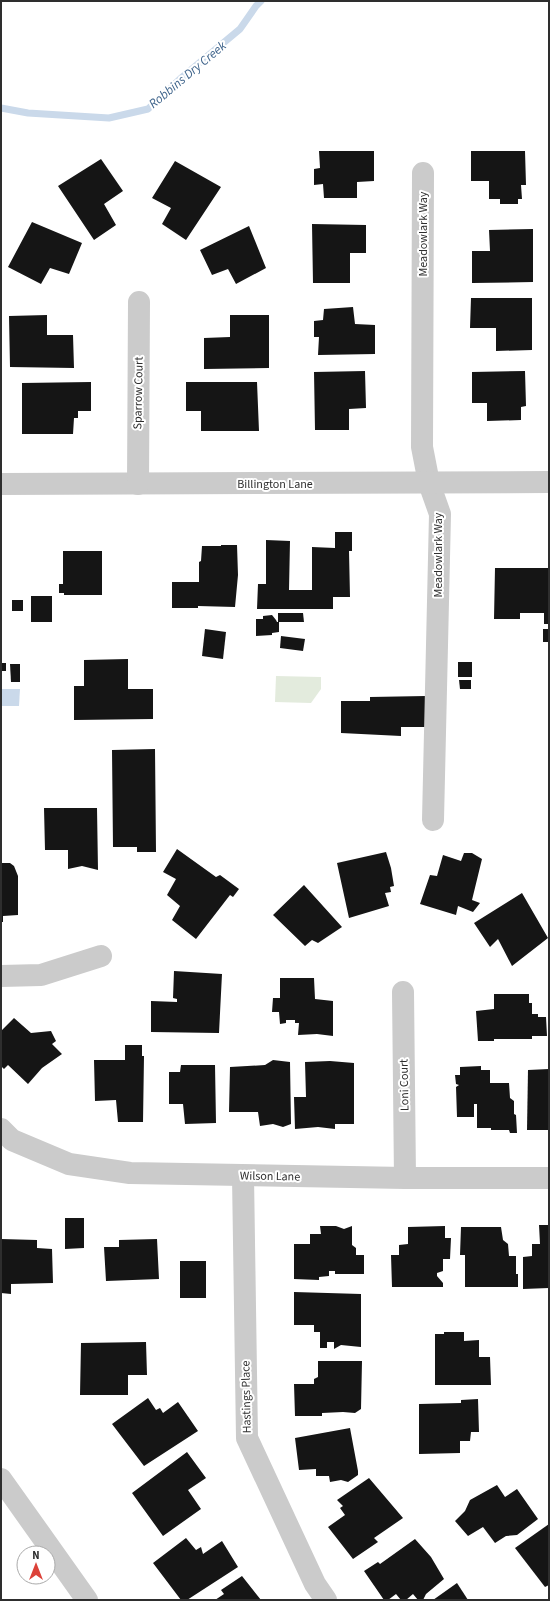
<svg xmlns="http://www.w3.org/2000/svg" width="550" height="1601" font-family="'Source Sans 3',sans-serif">
	<style>
		.green { fill: #e3ebdd }
		.water { fill: #cad9ea }
		.lines { fill: none; stroke-linecap: round; stroke-linejoin: round }
		.stream { stroke: #cad9ea; stroke-width: 7 }
		.building { fill: #151515 }
		.minor { stroke: #cbcbcb; stroke-width: 22 }
		.tertiary { stroke: #cbcbcb; stroke-width: 22 }
		.labels { text-anchor: middle; stroke-width: 4; stroke-linejoin: round; paint-order: stroke }
		.street-label { font-size: 12px; fill: #2e2e2e; stroke: #fff }
		.water-label { font-size: 13px; font-style: italic; fill: #40658c; stroke: #fff }
	</style>
	<rect width="100%" height="100%" fill="#fff"/>
	<!-- green -->
	<path class="green" d="M 276,676 L 321,677 L 321,689 L 311,703 L 275,702 Z"/>
	<!-- water -->
	<path class="water" d="M 1,689 L 20,689 L 19,706 L 1,706 Z"/>
	<g class="lines">
		<!-- stream -->
		<path class="stream" d="M 1,108 L 28,113 L 109,118 L 148,109 L 180,79 L 240,29 L 256,6 L 261,1"/>
	</g>
	<!-- building -->
	<g class="building">
		<path d="M 319,151 L 374,151 L 374,181 L 357,182 L 357,198 L 324,198 L 323,184 L 314,185 L 314,169 L 320,168 Z"/>
		<path d="M 471,151 L 525,151 L 526,185 L 521,185 L 522,199 L 518,199 L 518,204 L 500,204 L 500,199 L 489,199 L 489,181 L 471,181 Z"/>
		<path d="M 101,159 L 123,191 L 104,204 L 116,225 L 94,240 L 58,186 Z"/>
		<path d="M 175,161 L 221,187 L 186,240 L 162,224 L 171,208 L 152,198 Z"/>
		<path d="M 32,222 L 82,243 L 69,274 L 50,268 L 41,284 L 8,267 Z"/>
		<path d="M 312,224 L 366,225 L 366,253 L 350,253 L 350,283 L 313,283 Z"/>
		<path d="M 249,226 L 266,268 L 236,284 L 228,269 L 212,275 L 200,250 Z"/>
		<path d="M 533,229 L 533,282 L 472,283 L 472,251 L 490,251 L 489,230 Z"/>
		<path d="M 471,298 L 532,298 L 532,350 L 496,351 L 496,328 L 470,328 Z"/>
		<path d="M 353,307 L 355,324 L 375,325 L 375,354 L 318,355 L 319,337 L 314,337 L 314,321 L 323,320 L 324,309 Z"/>
		<path d="M 47,315 L 47,335 L 73,335 L 74,368 L 10,367 L 9,316 Z"/>
		<path d="M 230,315 L 269,315 L 269,368 L 204,369 L 204,338 L 230,337 Z"/>
		<path d="M 365,371 L 366,408 L 349,409 L 349,430 L 315,430 L 314,372 Z"/>
		<path d="M 525,371 L 526,406 L 521,407 L 521,420 L 487,421 L 487,403 L 472,403 L 472,372 Z"/>
		<path d="M 91,382 L 91,411 L 78,411 L 78,418 L 74,418 L 73,434 L 22,434 L 22,383 Z"/>
		<path d="M 186,382 L 257,382 L 259,431 L 201,431 L 201,411 L 186,411 Z"/>
		<path d="M 335,532 L 352,532 L 352,551 L 349,551 L 350,597 L 333,597 L 333,609 L 257,609 L 258,584 L 266,584 L 266,540 L 290,541 L 289,590 L 312,590 L 312,547 L 335,548 Z"/>
		<path d="M 221,545 L 237,545 L 238,575 L 235,607 L 198,606 L 198,608 L 172,608 L 172,582 L 199,582 L 199,562 L 201,561 L 202,546 L 221,546 Z"/>
		<path d="M 63,551 L 102,551 L 102,595 L 64,595 L 64,593 L 59,593 L 59,584 L 63,584 Z"/>
		<path d="M 495,568 L 549,568 L 549,624 L 544,624 L 544,613 L 520,613 L 520,619 L 494,619 Z"/>
		<rect x="31" y="596" width="21" height="26"/>
		<rect x="12" y="600" width="11" height="11"/>
		<path d="M 278,613 L 303,613 L 304,622 L 278,622 Z"/>
		<path d="M 272,615 L 276,620 L 277,622 L 279,622 L 279,632 L 272,633 L 272,635 L 256,636 L 256,619 L 263,619 L 263,616 Z"/>
		<path d="M 205,629 L 226,632 L 223,659 L 202,656 Z"/>
		<rect x="543" y="629" width="6" height="13"/>
		<path d="M 281,636 L 305,639 L 303,651 L 280,648 Z"/>
		<path d="M 128,659 L 128,689 L 153,689 L 153,719 L 74,720 L 74,686 L 84,686 L 84,660 Z"/>
		<rect x="458" y="662" width="14" height="15"/>
		<rect x="1" y="663" width="5" height="8"/>
		<path d="M 10,664 L 20,664 L 20,682 L 11,682 Z"/>
		<path d="M 459,680 L 471,680 L 471,689 L 460,689 Z"/>
		<path d="M 426,696 L 426,727 L 401,727 L 401,736 L 341,733 L 341,701 L 370,701 L 370,697 Z"/>
		<path d="M 155,749 L 156,852 L 137,852 L 137,847 L 113,847 L 112,750 Z"/>
		<path d="M 44,808 L 97,808 L 98,870 L 82,866 L 68,869 L 68,850 L 45,850 Z"/>
		<path d="M 177,849 L 216,877 L 220,875 L 239,889 L 233,897 L 230,895 L 196,939 L 172,920 L 180,906 L 167,895 L 176,879 L 163,872 Z"/>
		<path d="M 386,852 L 391,868 L 394,886 L 390,887 L 391,892 L 385,893 L 389,906 L 349,918 L 337,863 Z"/>
		<path d="M 464,853 L 472,853 L 482,859 L 472,900 L 480,903 L 473,912 L 458,906 L 456,915 L 420,904 L 430,875 L 437,876 L 443,855 L 461,861 Z"/>
		<path d="M 2,863 L 10,863 L 14,866 L 18,876 L 18,915 L 3,916 L 3,922 L 1,922 Z"/>
		<path d="M 304,885 L 342,927 L 318,943 L 312,940 L 305,946 L 273,915 Z"/>
		<path d="M 522,893 L 548,938 L 512,966 L 498,939 L 490,947 L 474,923 Z"/>
		<path d="M 174,971 L 222,974 L 219,1033 L 151,1032 L 151,1001 L 177,1002 L 177,999 L 173,998 Z"/>
		<path d="M 280,978 L 314,978 L 315,999 L 333,1001 L 333,1036 L 317,1034 L 298,1035 L 299,1023 L 295,1023 L 295,1020 L 286,1020 L 286,1023 L 280,1024 L 279,1012 L 272,1012 L 273,998 L 280,998 Z"/>
		<path d="M 494,994 L 529,994 L 529,1003 L 532,1003 L 532,1014 L 538,1014 L 538,1017 L 546,1017 L 547,1036 L 532,1036 L 532,1039 L 494,1039 L 494,1041 L 478,1041 L 476,1011 L 494,1009 Z"/>
		<path d="M 14,1018 L 31,1033 L 51,1031 L 56,1041 L 52,1044 L 62,1054 L 42,1068 L 28,1084 L 8,1065 L 4,1069 L 1,1066 L 1,1031 Z"/>
		<path d="M 125,1045 L 142,1045 L 142,1056 L 144,1056 L 143,1122 L 118,1122 L 116,1100 L 95,1101 L 94,1060 L 125,1060 Z"/>
		<path d="M 273,1060 L 290,1062 L 291,1124 L 283,1127 L 273,1124 L 260,1126 L 258,1112 L 229,1112 L 230,1067 L 265,1065 Z"/>
		<path d="M 330,1061 L 354,1063 L 354,1124 L 335,1124 L 335,1129 L 318,1127 L 295,1129 L 294,1097 L 306,1097 L 305,1062 Z"/>
		<path d="M 181,1065 L 215,1065 L 216,1123 L 185,1124 L 183,1104 L 169,1104 L 169,1072 L 180,1072 Z"/>
		<path d="M 481,1066 L 481,1070 L 490,1070 L 490,1083 L 509,1083 L 510,1098 L 514,1101 L 514,1114 L 516,1115 L 517,1133 L 510,1133 L 509,1130 L 491,1130 L 491,1128 L 477,1128 L 477,1104 L 474,1104 L 474,1117 L 457,1117 L 456,1087 L 459,1085 L 456,1084 L 455,1075 L 460,1075 L 460,1067 Z"/>
		<path d="M 549,1069 L 549,1130 L 527,1130 L 528,1070 Z"/>
		<path d="M 65,1218 L 84,1218 L 84,1248 L 65,1249 Z"/>
		<path d="M 539,1225 L 549,1225 L 549,1288 L 523,1289 L 523,1257 L 532,1256 L 532,1244 L 540,1244 Z"/>
		<path d="M 320,1226 L 336,1226 L 344,1229 L 352,1226 L 352,1245 L 356,1248 L 356,1255 L 364,1255 L 364,1274 L 335,1274 L 335,1271 L 329,1271 L 329,1276 L 319,1277 L 319,1280 L 294,1279 L 294,1244 L 310,1244 L 310,1234 L 321,1234 Z"/>
		<path d="M 445,1226 L 445,1238 L 451,1238 L 450,1259 L 443,1259 L 443,1271 L 437,1273 L 437,1276 L 443,1283 L 443,1287 L 392,1287 L 391,1255 L 399,1255 L 399,1245 L 408,1244 L 408,1227 Z"/>
		<path d="M 461,1227 L 501,1227 L 503,1240 L 508,1244 L 509,1256 L 516,1256 L 516,1274 L 518,1274 L 518,1287 L 465,1287 L 465,1255 L 460,1255 Z"/>
		<path d="M 1,1239 L 37,1240 L 37,1248 L 52,1249 L 53,1283 L 11,1284 L 11,1294 L 1,1293 Z"/>
		<path d="M 157,1239 L 159,1279 L 106,1281 L 104,1247 L 119,1247 L 119,1240 Z"/>
		<rect x="180" y="1261" width="26" height="37"/>
		<path d="M 294,1292 L 361,1294 L 361,1347 L 341,1345 L 334,1349 L 334,1342 L 327,1342 L 327,1348 L 320,1348 L 320,1332 L 314,1332 L 314,1325 L 294,1325 Z"/>
		<path d="M 444,1332 L 464,1332 L 464,1341 L 479,1340 L 479,1357 L 490,1357 L 491,1385 L 435,1385 L 435,1334 L 444,1334 Z"/>
		<path d="M 146,1342 L 147,1375 L 128,1375 L 128,1395 L 80,1395 L 81,1343 Z"/>
		<path d="M 318,1361 L 362,1361 L 361,1409 L 355,1413 L 343,1412 L 322,1413 L 322,1416 L 295,1416 L 294,1384 L 314,1384 L 314,1379 L 318,1377 Z"/>
		<path d="M 148,1398 L 156,1410 L 160,1408 L 163,1413 L 178,1402 L 198,1431 L 144,1466 L 112,1424 Z"/>
		<path d="M 478,1399 L 479,1432 L 471,1432 L 470,1441 L 460,1441 L 460,1453 L 419,1454 L 419,1404 L 461,1403 L 461,1400 Z"/>
		<path d="M 350,1428 L 358,1471 L 358,1475 L 348,1482 L 341,1480 L 330,1482 L 329,1476 L 316,1476 L 316,1469 L 299,1470 L 295,1438 Z"/>
		<path d="M 187,1452 L 206,1478 L 188,1490 L 201,1509 L 163,1536 L 132,1493 Z"/>
		<path d="M 369,1478 L 403,1518 L 374,1538 L 378,1542 L 353,1559 L 328,1527 L 345,1515 L 340,1508 L 343,1506 L 337,1500 Z"/>
		<path d="M 497,1485 L 505,1497 L 517,1489 L 538,1519 L 517,1535 L 506,1536 L 495,1543 L 483,1527 L 468,1536 L 455,1521 L 465,1511 L 470,1500 Z"/>
		<path d="M 549,1524 L 549,1585 L 545,1587 L 515,1548 Z"/>
		<path d="M 186,1538 L 196,1550 L 201,1547 L 203,1554 L 222,1541 L 238,1567 L 187,1600 L 181,1600 L 153,1563 Z"/>
		<path d="M 415,1539 L 431,1557 L 444,1579 L 426,1594 L 423,1600 L 418,1600 L 413,1594 L 406,1600 L 401,1600 L 396,1594 L 388,1600 L 384,1600 L 364,1571 L 378,1562 L 380,1564 Z"/>
		<path d="M 242,1576 L 261,1600 L 215,1600 L 224,1594 L 221,1590 Z"/>
		<path d="M 457,1583 L 468,1600 L 433,1600 Z"/>
	</g>
	<g class="lines">
		<!-- minor -->
		<g class="minor">
			<path d="M 423,173 L 422,447 L 429,483 L 440,514 L 433,820"/>
			<path d="M 1,484 L 549,482"/>
			<path d="M 138,484 L 139,302"/>
			<path d="M 1,976 L 41,975 L 101,956"/>
			<path d="M 403,992 L 405,1178"/>
			<path d="M 1,1129 L 12,1140 L 69,1164 L 130,1173 L 405,1178 L 549,1178"/>
			<path d="M 243,1176 L 247,1438 L 315,1584 L 326,1600"/>
		</g>
		<!-- tertiary -->
		<path class="tertiary" d="M 1,1479 L 87,1600"/>
	</g>
	<g class="labels">
		<!-- street labels -->
		<g class="street-label">
			<text transform="translate(423 234) rotate(-90)" y="4">Meadowlark Way</text>
			<text transform="translate(138 393) rotate(-89)" y="4">Sparrow Court</text>
			<text x="275" y="488">Billington Lane</text>
			<text transform="translate(438 555) rotate(-90)" y="4">Meadowlark Way</text>
			<text transform="translate(404 1085) rotate(-91)" y="4">Loni Court</text>
			<text transform="translate(270 1176) rotate(1)" y="4">Wilson Lane</text>
			<text transform="translate(246 1397) rotate(-91)" y="4">Hastings Place</text>
		</g>
		<!-- water labels -->
		<g class="water-label">
			<text transform="translate(187 74) rotate(-40)" y="5">Robbins Dry Creek</text>
		</g>
	</g>
	<!-- border -->
	<rect width="550" height="1601" fill="none" stroke="#2e2e2e" stroke-width="4"/>
	<!-- north arrow -->
	<g transform="translate(36 1565)"><circle r="19" fill="#ffffff" stroke="#ababab"/>
	<path d="M0-3L7 15L0 10L-7 15Z" fill="#dc4239"/>
	<text y="-6" font-size="11" font-weight="bold" text-anchor="middle" fill="#2e2e2e">N</text>
	</g>
</svg>
